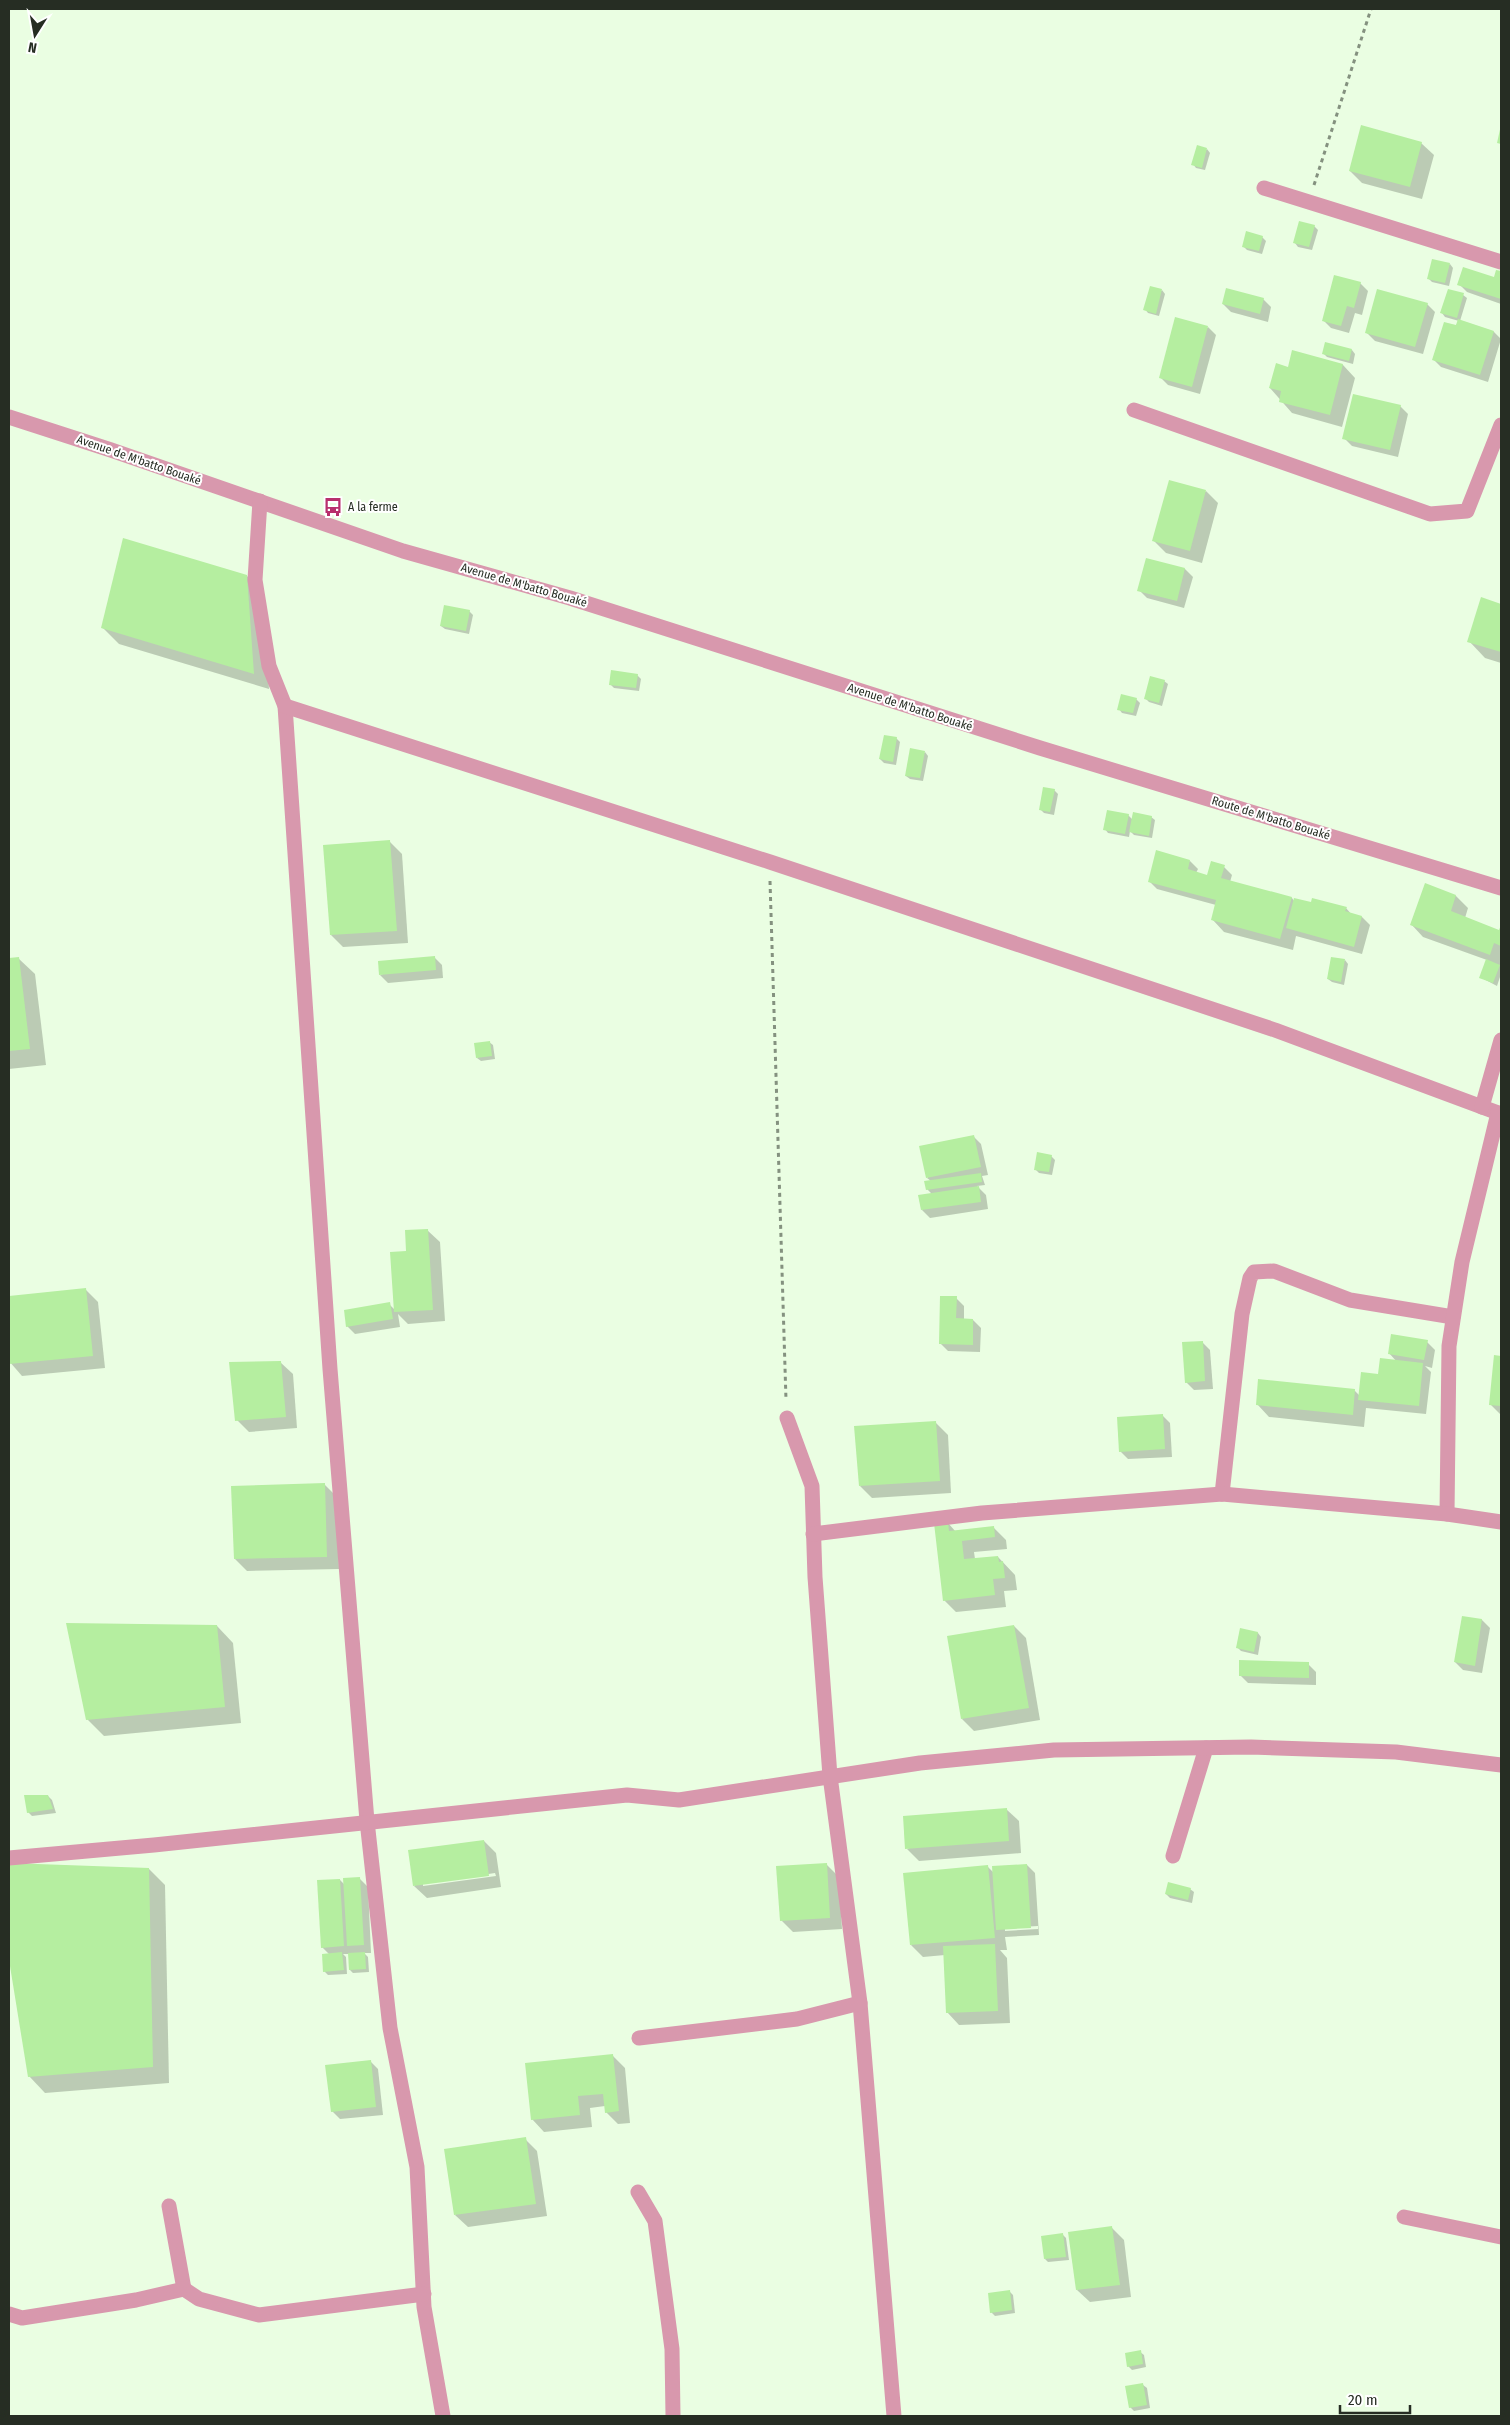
<svg xmlns="http://www.w3.org/2000/svg" width="1510" height="2425" font-family="'Fira Sans Condensed',sans-serif">
	<style>
		.shadow { fill: #0003; fill-rule: evenodd }
		.building { fill: #b5eea0 }
		.lines { fill: none; stroke-linecap: round; stroke-linejoin: round }
		.path { stroke: #84917f; stroke-width: 3; stroke-dasharray: 4 4; stroke-linecap: butt }
		.minor { stroke: #d898ad; stroke-width: 15 }
		.labels { text-anchor: middle; stroke-width: 4; stroke-linejoin: round; paint-order: stroke }
		.street-label { font-size: 12px; fill: #262d23; stroke: #fff }
		.poi-label { font-size: 12px; fill: #262d23; stroke: #fff; text-anchor: start }
	</style>
	<rect width="100%" height="100%" fill="#eafee2"/>
	<!-- shadow -->
	<g class="shadow">
		<path d="M 1421,143 L 1434,155 L 1422,199 L 1362,183 L 1350,171 Z"/>
		<path d="M 1207,149 L 1210,153 L 1205,170 L 1196,168 L 1193,164 Z"/>
		<path d="M 1314,226 L 1318,230 L 1312,250 L 1298,247 L 1295,243 Z"/>
		<path d="M 1262,237 L 1266,241 L 1262,254 L 1247,250 L 1243,246 Z"/>
		<path d="M 1450,264 L 1453,268 L 1449,286 L 1432,282 L 1428,278 Z"/>
		<path d="M 1497,271 L 1501,273 L 1501,304 L 1467,292 L 1459,284 L 1495,278 Z"/>
		<path d="M 1360,283 L 1368,291 L 1362,315 L 1355,313 L 1349,333 L 1331,328 L 1323,320 Z"/>
		<path d="M 1162,290 L 1165,294 L 1159,316 L 1148,313 L 1145,309 Z"/>
		<path d="M 1463,295 L 1467,298 L 1460,321 L 1494,332 L 1501,339 L 1488,382 L 1441,367 L 1433,359 L 1459,321 L 1445,317 L 1442,313 Z"/>
		<path d="M 1263,299 L 1271,307 L 1268,322 L 1231,312 L 1223,304 Z"/>
		<path d="M 1427,304 L 1435,312 L 1423,354 L 1375,341 L 1367,333 Z"/>
		<path d="M 1208,327 L 1216,335 L 1200,394 L 1168,385 L 1160,377 Z"/>
		<path d="M 1352,350 L 1355,354 L 1353,364 L 1327,357 L 1324,354 Z"/>
		<path d="M 1293,352 L 1343,365 L 1355,378 L 1342,427 L 1292,413 L 1270,388 L 1289,368 Z"/>
		<path d="M 1400,406 L 1408,414 L 1398,457 L 1352,446 L 1344,438 Z"/>
		<path d="M 1206,491 L 1218,503 L 1202,563 L 1166,553 L 1154,541 Z"/>
		<path d="M 1147,559 L 1185,569 L 1193,577 L 1184,608 L 1147,598 L 1139,590 Z"/>
		<path d="M 247,576 L 263,593 L 269,689 L 119,644 L 102,627 Z"/>
		<path d="M 1482,599 L 1501,605 L 1501,663 L 1485,658 L 1469,641 Z"/>
		<path d="M 469,611 L 473,615 L 469,634 L 445,629 L 441,626 Z"/>
		<path d="M 637,675 L 641,679 L 639,691 L 614,688 L 610,684 Z"/>
		<path d="M 1164,681 L 1168,684 L 1162,706 L 1149,702 L 1145,698 Z"/>
		<path d="M 1136,699 L 1140,703 L 1136,716 L 1122,713 L 1119,709 Z"/>
		<path d="M 896,738 L 900,742 L 896,765 L 884,763 L 880,759 Z"/>
		<path d="M 925,752 L 928,756 L 923,781 L 910,779 L 906,776 Z"/>
		<path d="M 1054,790 L 1058,794 L 1054,815 L 1044,813 L 1040,809 Z"/>
		<path d="M 1128,815 L 1133,820 L 1151,817 L 1155,820 L 1152,838 L 1134,835 L 1130,831 L 1129,837 L 1108,833 L 1105,829 Z"/>
		<path d="M 390,842 L 402,854 L 408,943 L 343,947 L 331,935 Z"/>
		<path d="M 1190,861 L 1198,869 L 1196,873 L 1208,876 L 1224,867 L 1232,875 L 1230,882 L 1292,898 L 1294,901 L 1346,908 L 1352,915 L 1362,917 L 1370,925 L 1362,954 L 1296,936 L 1293,950 L 1224,932 L 1212,919 L 1216,905 L 1157,889 L 1149,881 Z"/>
		<path d="M 1426,885 L 1456,896 L 1468,908 L 1465,918 L 1500,932 L 1501,928 L 1501,974 L 1497,986 L 1480,977 L 1487,960 L 1423,937 L 1411,924 Z"/>
		<path d="M 434,957 L 442,965 L 443,978 L 388,983 L 380,975 Z"/>
		<path d="M 18,958 L 35,974 L 46,1065 L 9,1069 L 9,959 Z"/>
		<path d="M 1345,960 L 1348,964 L 1344,985 L 1332,982 L 1328,979 Z"/>
		<path d="M 489,1042 L 493,1045 L 495,1059 L 481,1061 L 477,1058 Z"/>
		<path d="M 973,1136 L 981,1144 L 988,1175 L 982,1176 L 985,1185 L 977,1186 L 986,1195 L 988,1209 L 930,1218 L 922,1210 L 932,1194 L 927,1189 L 931,1181 L 927,1178 Z"/>
		<path d="M 1051,1156 L 1055,1160 L 1052,1175 L 1039,1173 L 1035,1169 Z"/>
		<path d="M 427,1230 L 440,1242 L 445,1321 L 408,1324 L 398,1314 L 400,1327 L 355,1334 L 347,1326 L 389,1304 L 395,1310 L 408,1252 Z"/>
		<path d="M 86,1290 L 98,1302 L 105,1368 L 22,1376 L 9,1361 L 9,1297 Z"/>
		<path d="M 956,1298 L 964,1306 L 964,1320 L 973,1320 L 981,1328 L 980,1352 L 948,1351 L 940,1343 Z"/>
		<path d="M 1202,1342 L 1210,1350 L 1213,1389 L 1194,1390 L 1186,1382 Z"/>
		<path d="M 1427,1342 L 1435,1350 L 1432,1368 L 1425,1366 L 1431,1372 L 1426,1414 L 1366,1408 L 1364,1427 L 1269,1417 L 1257,1404 L 1355,1391 L 1360,1396 L 1379,1375 L 1397,1362 L 1389,1353 Z"/>
		<path d="M 1495,1357 L 1501,1357 L 1501,1415 L 1490,1404 Z"/>
		<path d="M 280,1362 L 293,1374 L 297,1428 L 249,1432 L 237,1420 Z"/>
		<path d="M 1162,1415 L 1170,1423 L 1172,1457 L 1128,1459 L 1120,1451 Z"/>
		<path d="M 935,1422 L 948,1435 L 951,1493 L 872,1498 L 860,1486 Z"/>
		<path d="M 325,1485 L 337,1497 L 339,1569 L 247,1571 L 235,1559 Z"/>
		<path d="M 948,1523 L 956,1532 L 994,1528 L 1006,1540 L 1007,1549 L 974,1552 L 975,1559 L 998,1557 L 1015,1575 L 1017,1590 L 1004,1591 L 1006,1607 L 956,1612 L 944,1600 Z"/>
		<path d="M 1463,1617 L 1482,1620 L 1490,1628 L 1482,1673 L 1463,1670 L 1455,1662 Z"/>
		<path d="M 217,1626 L 233,1643 L 241,1723 L 104,1736 L 87,1719 Z"/>
		<path d="M 1014,1626 L 1026,1638 L 1040,1720 L 974,1731 L 962,1719 Z"/>
		<path d="M 1241,1630 L 1258,1633 L 1261,1637 L 1258,1655 L 1241,1651 L 1237,1647 Z"/>
		<path d="M 1308,1664 L 1316,1672 L 1316,1685 L 1248,1683 L 1240,1675 Z"/>
		<path d="M 48,1796 L 52,1800 L 56,1813 L 32,1816 L 28,1812 Z"/>
		<path d="M 1006,1809 L 1019,1821 L 1021,1853 L 919,1861 L 907,1849 Z"/>
		<path d="M 484,1841 L 496,1853 L 501,1887 L 427,1898 L 414,1886 ZM 495,1873 L 496,1876 L 423,1886 L 423,1884 Z"/>
		<path d="M 9,1864 L 149,1869 L 165,1885 L 169,2083 L 45,2093 L 29,2076 L 9,1953 Z"/>
		<path d="M 826,1864 L 839,1877 L 842,1929 L 793,1932 L 781,1920 Z"/>
		<path d="M 1027,1865 L 1035,1873 L 1039,1935 L 1005,1937 L 1007,1950 L 1000,1950 L 1007,1958 L 1010,2023 L 959,2025 L 947,2012 L 945,1955 L 923,1957 L 911,1945 L 988,1867 L 993,1872 ZM 1038,1926 L 1038,1929 L 1005,1931 L 1005,1928 Z"/>
		<path d="M 360,1879 L 368,1887 L 371,1953 L 364,1953 L 368,1957 L 369,1972 L 353,1973 L 350,1970 L 349,1954 L 343,1954 L 346,1957 L 347,1974 L 328,1975 L 324,1971 L 329,1954 L 322,1947 L 340,1880 L 345,1885 Z"/>
		<path d="M 1190,1889 L 1194,1892 L 1192,1903 L 1170,1898 L 1166,1894 Z"/>
		<path d="M 613,2056 L 625,2068 L 630,2123 L 618,2124 L 606,2112 L 605,2106 L 590,2108 L 592,2127 L 544,2132 L 532,2119 Z"/>
		<path d="M 370,2061 L 378,2069 L 383,2115 L 340,2119 L 332,2111 Z"/>
		<path d="M 525,2139 L 537,2151 L 547,2216 L 468,2227 L 455,2215 Z"/>
		<path d="M 1112,2228 L 1124,2240 L 1131,2297 L 1090,2302 L 1077,2290 Z"/>
		<path d="M 1062,2234 L 1066,2238 L 1069,2260 L 1048,2262 L 1045,2259 Z"/>
		<path d="M 1009,2291 L 1013,2295 L 1015,2313 L 995,2316 L 991,2312 Z"/>
		<path d="M 1140,2352 L 1144,2355 L 1146,2367 L 1132,2370 L 1128,2366 Z"/>
		<path d="M 1143,2385 L 1147,2388 L 1150,2408 L 1134,2411 L 1130,2407 Z"/>
	</g>
	<!-- building -->
	<g class="building">
		<path d="M 1361,125 L 1422,142 L 1410,187 L 1349,171 Z"/>
		<path d="M 1501,125 L 1501,144 L 1497,143 Z"/>
		<path d="M 1197,145 L 1207,148 L 1202,168 L 1191,165 Z"/>
		<path d="M 1299,221 L 1315,225 L 1309,247 L 1293,243 Z"/>
		<path d="M 1246,231 L 1263,236 L 1259,251 L 1242,247 Z"/>
		<path d="M 1432,259 L 1450,263 L 1445,283 L 1427,279 Z"/>
		<path d="M 1463,267 L 1494,277 L 1496,270 L 1501,271 L 1501,299 L 1457,285 Z"/>
		<path d="M 1334,275 L 1361,282 L 1354,308 L 1347,306 L 1341,326 L 1322,321 Z"/>
		<path d="M 1150,286 L 1162,289 L 1156,314 L 1143,310 Z"/>
		<path d="M 1226,288 L 1264,298 L 1260,314 L 1222,304 Z"/>
		<path d="M 1377,289 L 1428,303 L 1415,347 L 1365,333 Z"/>
		<path d="M 1448,289 L 1464,293 L 1457,318 L 1440,313 Z"/>
		<path d="M 1175,317 L 1208,326 L 1192,387 L 1159,378 Z"/>
		<path d="M 1458,319 L 1494,331 L 1480,375 L 1432,360 L 1444,322 L 1456,325 Z"/>
		<path d="M 1325,342 L 1352,349 L 1349,361 L 1322,354 Z"/>
		<path d="M 1292,350 L 1343,364 L 1330,415 L 1279,402 L 1281,391 L 1269,388 L 1276,363 L 1288,367 Z"/>
		<path d="M 1353,394 L 1401,405 L 1390,450 L 1342,439 Z"/>
		<path d="M 1169,480 L 1206,490 L 1190,551 L 1152,541 Z"/>
		<path d="M 123,538 L 247,575 L 254,674 L 101,628 Z"/>
		<path d="M 1146,558 L 1185,568 L 1177,601 L 1137,591 Z"/>
		<path d="M 1481,597 L 1501,604 L 1501,652 L 1467,642 Z"/>
		<path d="M 444,605 L 470,610 L 466,631 L 440,626 Z"/>
		<path d="M 611,670 L 638,674 L 636,688 L 609,685 Z"/>
		<path d="M 1150,676 L 1165,680 L 1159,703 L 1144,699 Z"/>
		<path d="M 1121,694 L 1137,698 L 1133,713 L 1117,710 Z"/>
		<path d="M 884,735 L 897,737 L 893,762 L 879,759 Z"/>
		<path d="M 910,748 L 925,751 L 920,778 L 905,776 Z"/>
		<path d="M 1043,787 L 1055,789 L 1050,812 L 1039,810 Z"/>
		<path d="M 1107,810 L 1129,814 L 1125,834 L 1103,830 Z"/>
		<path d="M 1133,812 L 1152,816 L 1149,836 L 1129,832 Z"/>
		<path d="M 390,840 L 397,931 L 330,935 L 323,845 Z"/>
		<path d="M 1156,850 L 1190,860 L 1188,869 L 1207,875 L 1211,861 L 1225,865 L 1221,878 L 1292,897 L 1280,939 L 1211,920 L 1216,900 L 1148,882 Z"/>
		<path d="M 1425,883 L 1456,895 L 1451,911 L 1499,930 L 1501,925 L 1501,946 L 1494,943 L 1490,955 L 1410,925 Z"/>
		<path d="M 1294,898 L 1311,902 L 1312,898 L 1347,907 L 1345,911 L 1362,916 L 1354,947 L 1286,928 Z"/>
		<path d="M 435,956 L 436,970 L 379,975 L 378,961 Z"/>
		<path d="M 19,957 L 30,1049 L 9,1051 L 9,958 Z"/>
		<path d="M 1331,957 L 1345,959 L 1341,982 L 1327,979 Z"/>
		<path d="M 1486,959 L 1500,965 L 1493,983 L 1479,978 Z"/>
		<path d="M 490,1041 L 492,1056 L 476,1058 L 474,1043 Z"/>
		<path d="M 974,1135 L 981,1167 L 926,1178 L 919,1146 Z"/>
		<path d="M 1037,1152 L 1052,1155 L 1049,1172 L 1034,1170 Z"/>
		<path d="M 981,1173 L 982,1182 L 926,1190 L 924,1181 Z"/>
		<path d="M 979,1186 L 981,1202 L 921,1210 L 918,1195 Z"/>
		<path d="M 428,1229 L 433,1310 L 394,1312 L 390,1252 L 406,1251 L 405,1230 Z"/>
		<path d="M 86,1288 L 93,1356 L 9,1364 L 9,1296 Z"/>
		<path d="M 940,1296 L 957,1296 L 956,1318 L 973,1319 L 973,1345 L 939,1344 Z"/>
		<path d="M 390,1302 L 393,1319 L 346,1327 L 344,1310 Z"/>
		<path d="M 1391,1334 L 1428,1340 L 1424,1360 L 1388,1354 Z"/>
		<path d="M 1203,1341 L 1205,1381 L 1185,1383 L 1182,1342 Z"/>
		<path d="M 1494,1355 L 1501,1356 L 1501,1406 L 1489,1405 Z"/>
		<path d="M 1380,1358 L 1423,1363 L 1419,1406 L 1358,1400 L 1361,1372 L 1378,1374 Z"/>
		<path d="M 281,1361 L 286,1417 L 235,1421 L 229,1362 Z"/>
		<path d="M 1258,1379 L 1355,1389 L 1353,1415 L 1256,1405 Z"/>
		<path d="M 1163,1414 L 1165,1449 L 1119,1452 L 1117,1417 Z"/>
		<path d="M 936,1421 L 940,1481 L 859,1486 L 854,1426 Z"/>
		<path d="M 325,1483 L 327,1557 L 234,1559 L 231,1486 Z"/>
		<path d="M 948,1522 L 949,1531 L 994,1526 L 995,1537 L 962,1541 L 964,1559 L 998,1556 L 999,1562 L 1003,1561 L 1005,1578 L 993,1579 L 995,1595 L 943,1601 L 934,1523 Z"/>
		<path d="M 1462,1616 L 1482,1619 L 1475,1666 L 1454,1662 Z"/>
		<path d="M 66,1623 L 217,1625 L 225,1707 L 86,1720 Z"/>
		<path d="M 1014,1625 L 1029,1708 L 961,1719 L 947,1636 Z"/>
		<path d="M 1240,1628 L 1258,1632 L 1254,1652 L 1236,1648 Z"/>
		<path d="M 1239,1660 L 1309,1662 L 1309,1678 L 1239,1676 Z"/>
		<path d="M 24,1795 L 48,1795 L 53,1809 L 27,1813 Z"/>
		<path d="M 1007,1808 L 1009,1841 L 905,1849 L 903,1816 Z"/>
		<path d="M 484,1840 L 489,1876 L 413,1886 L 408,1850 Z"/>
		<path d="M 9,1863 L 149,1868 L 153,2067 L 28,2077 L 9,1960 Z"/>
		<path d="M 827,1863 L 830,1918 L 780,1921 L 776,1866 Z"/>
		<path d="M 1027,1864 L 1031,1928 L 996,1930 L 992,1866 Z"/>
		<path d="M 988,1865 L 995,1938 L 910,1945 L 903,1873 Z"/>
		<path d="M 360,1877 L 364,1945 L 347,1946 L 343,1878 Z"/>
		<path d="M 340,1879 L 344,1946 L 321,1948 L 317,1880 Z"/>
		<path d="M 1168,1882 L 1191,1888 L 1188,1900 L 1165,1894 Z"/>
		<path d="M 995,1944 L 998,2011 L 946,2013 L 943,1946 Z"/>
		<path d="M 342,1952 L 344,1970 L 323,1972 L 322,1954 Z"/>
		<path d="M 365,1952 L 366,1969 L 349,1970 L 348,1953 Z"/>
		<path d="M 613,2054 L 619,2111 L 605,2113 L 603,2094 L 578,2096 L 580,2115 L 531,2120 L 525,2063 Z"/>
		<path d="M 371,2060 L 376,2107 L 331,2112 L 325,2065 Z"/>
		<path d="M 526,2137 L 536,2204 L 454,2215 L 444,2149 Z"/>
		<path d="M 1112,2226 L 1120,2285 L 1076,2290 L 1068,2232 Z"/>
		<path d="M 1063,2233 L 1066,2257 L 1044,2259 L 1041,2236 Z"/>
		<path d="M 1010,2290 L 1012,2310 L 990,2313 L 988,2293 Z"/>
		<path d="M 1141,2350 L 1143,2364 L 1127,2367 L 1125,2353 Z"/>
		<path d="M 1143,2383 L 1147,2405 L 1129,2408 L 1125,2386 Z"/>
	</g>
	<g class="lines">
		<!-- path -->
		<g class="path">
			<path d="M 1314,185 L 1371,9"/>
			<path d="M 770,881 L 786,1400"/>
		</g>
		<!-- minor -->
		<g class="minor">
			<path d="M 1264,188 L 1501,262"/>
			<path d="M 1134,410 L 1430,514 L 1467,511 L 1501,425"/>
			<path d="M 9,417 L 111,450 L 403,551 L 570,598 L 1040,748 L 1501,888"/>
			<path d="M 260,501 L 255,580 L 269,666 L 285,706 L 330,1369 L 367,1821 L 390,2028 L 417,2167 L 424,2307 L 443,2416"/>
			<path d="M 285,706 L 770,862 L 1275,1030 L 1501,1114"/>
			<path d="M 1482,1107 L 1501,1040"/>
			<path d="M 787,1418 L 812,1486 L 815,1577 L 830,1776 L 860,2003 L 894,2416"/>
			<path d="M 1222,1494 L 1242,1314 L 1250,1278 L 1254,1272 L 1274,1271 L 1350,1300 L 1453,1317"/>
			<path d="M 1447,1514 L 1449,1346 L 1462,1262 L 1498,1113"/>
			<path d="M 813,1534 L 982,1513 L 1222,1494 L 1447,1514 L 1501,1522"/>
			<path d="M 1173,1856 L 1206,1748"/>
			<path d="M 9,1858 L 154,1845 L 627,1795 L 679,1800 L 920,1763 L 1054,1750 L 1251,1747 L 1396,1752 L 1501,1765"/>
			<path d="M 639,2038 L 797,2019 L 860,2003"/>
			<path d="M 638,2192 L 655,2221 L 672,2349 L 673,2416"/>
			<path d="M 169,2206 L 184,2289"/>
			<path d="M 1404,2217 L 1501,2237"/>
			<path d="M 9,2314 L 22,2318 L 136,2300 L 184,2289 L 199,2299 L 259,2315 L 424,2294"/>
		</g>
	</g>
	<!-- icons -->
	<defs>
		<g id="bus-bare" transform="scale(1.5)"><path d="M-5-6H5V4H4V6H2V4H-2V6H-4V4H-5ZM-3.5-4V0h7V-4ZM-3.5 1.2v1.5H-2V1.2ZM2 1.2v1.5H3.5V1.2Z" fill="#b82f6d" stroke="#fff" stroke-width="2.5" paint-order="stroke"/></g>
	</defs>
	<g fill-rule="evenodd">
		<use href="#bus-bare" x="333" y="507"/>
	</g>
	<g class="labels">
		<!-- street labels -->
		<g class="street-label">
			<text transform="translate(139 460) rotate(19)" y="4">Avenue de M'batto Bouaké</text>
			<text transform="translate(524 585) rotate(16)" y="4">Avenue de M'batto Bouaké</text>
			<text transform="translate(910 707) rotate(18)" y="4">Avenue de M'batto Bouaké</text>
			<text transform="translate(1271 818) rotate(17)" y="4">Route de M'batto Bouaké</text>
		</g>
		<!-- poi labels -->
		<g class="poi-label">
			<text x="348" y="511">A la ferme</text>
		</g>
	</g>
	<!-- border -->
	<rect width="1510" height="2425" fill="none" stroke="#262d23" stroke-width="20"/>
	<!-- north arrow -->
	<g transform="translate(35 35) rotate(191)" stroke="#ffffff" stroke-width="4" paint-order="stroke">
	<path d="M0-4L9 19L0 12L-9 19Z" fill="#262d23"/>
	<text y="-8" font-size="14" font-weight="bold" text-anchor="middle" fill="#262d23">N</text>
	</g>
	<!-- scale -->
	<path d="M1340 2405v8h70v-8" fill="none" stroke="#262d23" stroke-width="2.5"/>
	<text x="1348" y="2405" font-size="15" fill="#262d23" stroke="#ffffff" stroke-width="4" paint-order="stroke">20 m</text>
</svg>
